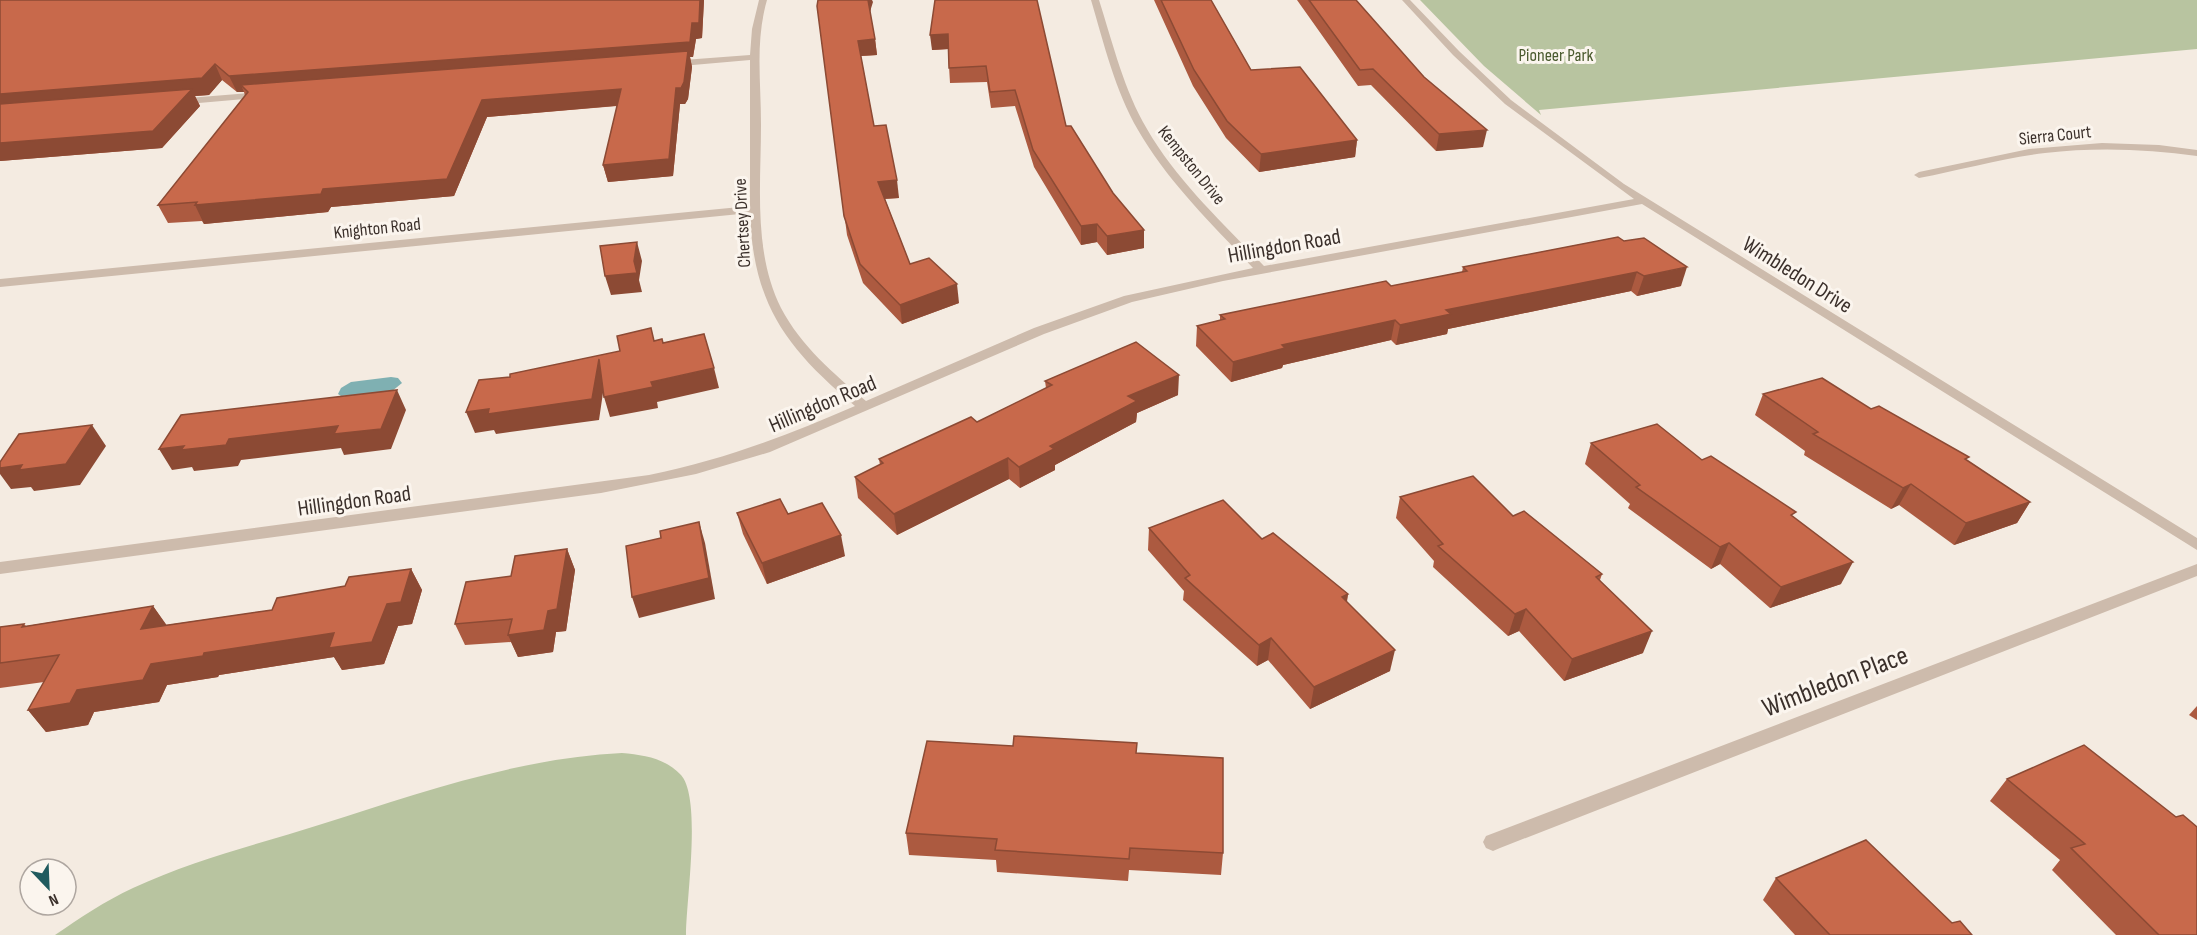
<svg xmlns="http://www.w3.org/2000/svg" width="2197" height="935" font-family="'Sofia Sans Condensed',sans-serif">
	<style>
		.green { fill: #b8c4a0 }
		.water { fill: #7fb0b2 }
		.lines { fill: none; stroke-linecap: round; stroke-linejoin: round }
		.street { fill: #cdbbac; fill-rule: evenodd }
		.wall { fill: #ac5a40 }
		.shaded-wall { fill: #8c4a34 }
		.building { fill: #c8694b; stroke: #8c4a34; stroke-width: 1.5 }
		.labels { text-anchor: middle; stroke-width: 6; stroke-linejoin: round; paint-order: stroke }
		.far-park-label { font-size: 18px; fill: #4a5a2e; stroke: #fbf5ee }
		.far-street-label { font-size: 18px; fill: #3b302b; stroke: #fbf5ee }
		.street-label { font-size: 22px; fill: #3b302b; stroke: #fbf5ee }
		.near-street-label { font-size: 27px; fill: #3b302b; stroke: #fbf5ee }
	</style>
	<rect width="100%" height="100%" fill="#f4ebe1"/>
	<!-- green -->
	<g class="green">
		<path d="M 1420,0 L 2197,0 L 2197,49 L 1539,110 L 1541,115 L 1484,66 Z"/>
		<path d="M 622,753 C 644,755 665,758 681,775 C 702,799 686,900 686,935 L 55,935 C 80,918 105,901 133,888 C 193,860 259,844 322,824 C 419,793 519,758 622,753 Z"/>
	</g>
	<!-- water -->
	<path class="water" d="M 391,377 L 398,378 L 402,383 L 391,392 L 341,396 L 338,394 L 341,388 L 351,382 Z"/>
	<g class="lines">
		<!-- street -->
		<g class="street">
			<path d="M 759,0 L 767,0 C 755,42 761,81 761,125 C 761,185 753,252 781,308 C 801,346 834,374 866,401 L 1034,328 L 1124,296 L 1253,268 C 1212,224 1168,182 1138,130 C 1115,90 1104,44 1091,0 L 1099,0 C 1113,44 1124,90 1147,129 C 1177,181 1223,223 1264,266 L 1634,199 L 1505,104 L 1453,55 L 1402,0 L 1410,0 L 1459,51 L 1511,100 L 1624,184 L 2197,538 L 2197,550 L 1642,204 L 1223,281 L 1132,302 L 1044,334 L 770,452 L 696,474 L 601,493 L 0,574 L 0,562 L 649,475 C 723,460 786,436 855,406 C 787,349 753,305 750,213 L 0,287 L 0,279 L 750,206 L 750,60 L 670,67 L 666,64 L 670,61 L 750,55 L 752,29 Z"/>
			<path d="M 263,92 L 266,93 L 266,97 L 176,105 L 171,102 L 176,99 Z"/>
			<path d="M 2102,143 L 2159,145 L 2197,150 L 2197,156 C 2147,149 2096,147 2045,153 C 2003,158 1961,170 1919,178 L 1914,175 L 1919,172 L 2029,149 Z"/>
			<path d="M 2197,564 L 2197,576 L 1500,848 L 1493,851 L 1486,848 L 1483,842 L 1486,836 Z"/>
		</g>
	</g>
	<!-- wall -->
	<g class="wall">
		<path d="M 0,0 L 704,0 L 702,38 L 696,39 L 693,57 L 690,57 L 692,67 L 688,99 L 685,104 L 680,104 L 673,176 L 608,182 L 603,165 L 617,106 L 487,117 L 454,196 L 331,207 L 328,212 L 204,224 L 202,221 L 168,223 L 158,205 L 245,96 L 244,92 L 237,92 L 222,80 L 209,95 L 195,96 L 200,106 L 162,148 L 0,161 Z"/>
		<path d="M 818,0 L 872,0 L 870,13 L 875,39 L 877,55 L 861,56 L 874,126 L 899,198 L 885,199 L 910,264 L 959,303 L 902,324 L 863,283 L 847,235 L 817,6 Z"/>
		<path d="M 935,0 L 1066,126 L 1113,193 L 1144,230 L 1144,248 L 1107,255 L 1097,242 L 1081,245 L 1034,167 L 1015,106 L 991,108 L 987,82 L 950,83 L 948,49 L 932,50 Z"/>
		<path d="M 1154,0 L 1211,0 L 1251,70 L 1357,140 L 1355,157 L 1259,172 L 1226,138 L 1193,86 Z"/>
		<path d="M 1297,0 L 1356,0 L 1483,147 L 1436,151 L 1371,85 L 1358,86 Z"/>
		<path d="M 1618,237 L 1681,286 L 1637,296 L 1631,291 L 1448,329 L 1447,334 L 1396,345 L 1391,340 L 1283,365 L 1282,368 L 1231,382 L 1196,346 L 1197,326 L 1220,320 L 1220,315 L 1391,286 L 1462,272 L 1463,267 Z"/>
		<path d="M 1045,381 L 1178,395 L 1137,413 L 1136,422 L 1055,465 L 1055,470 L 1020,488 L 1009,479 L 897,535 L 858,498 L 855,477 L 880,465 L 879,459 L 977,422 L 1046,388 Z"/>
		<path d="M 1763,394 L 1871,409 L 1967,460 L 2030,502 L 2017,523 L 1954,545 L 1899,505 L 1891,509 L 1804,455 L 1805,451 L 1755,415 Z"/>
		<path d="M 1591,443 L 1702,460 L 1794,517 L 1841,584 L 1770,608 L 1720,564 L 1711,569 L 1628,508 L 1630,504 L 1585,464 Z"/>
		<path d="M 1400,497 L 1513,516 L 1602,574 L 1600,580 L 1643,653 L 1564,681 L 1519,631 L 1508,636 L 1433,567 L 1434,561 L 1396,518 Z"/>
		<path d="M 737,513 L 788,514 L 845,556 L 767,584 L 743,534 Z"/>
		<path d="M 1149,528 L 1262,539 L 1348,594 L 1347,602 L 1390,671 L 1310,709 L 1268,660 L 1257,666 L 1183,600 L 1184,591 L 1148,550 Z"/>
		<path d="M 567,549 L 575,570 L 566,631 L 556,632 L 553,652 L 518,657 L 511,642 L 465,645 L 455,624 L 511,576 Z"/>
		<path d="M 411,569 L 422,590 L 412,624 L 398,626 L 384,664 L 342,670 L 334,657 L 219,675 L 218,677 L 167,685 L 159,702 L 94,712 L 88,725 L 46,732 L 28,710 L 44,682 L 0,688 L 0,627 L 24,624 L 26,626 L 153,606 L 166,625 L 272,610 L 345,586 Z"/>
		<path d="M 2197,706 L 2197,720 L 2189,715 Z"/>
		<path d="M 1136,753 L 1223,853 L 1221,875 L 1129,870 L 1128,881 L 997,872 L 996,860 L 909,855 L 906,833 Z"/>
		<path d="M 2007,779 L 2176,817 L 2197,935 L 2116,935 L 2052,870 L 2060,860 L 1990,801 Z"/>
		<path d="M 1776,878 L 1952,923 L 1972,935 L 1795,935 L 1763,900 Z"/>
	</g>
	<!-- shaded-wall -->
	<g class="shaded-wall">
		<path d="M 700,0 L 704,0 L 702,38 L 696,39 L 693,57 L 690,57 L 692,67 L 688,99 L 685,104 L 680,104 L 673,176 L 608,182 L 603,165 L 676,88 L 241,85 L 244,92 L 237,92 L 229,76 L 692,23 Z"/>
		<path d="M 868,0 L 872,0 L 873,2 L 869,15 Z"/>
		<path d="M 948,34 L 949,49 L 932,50 L 930,35 Z"/>
		<path d="M 875,39 L 877,55 L 860,56 L 858,41 Z"/>
		<path d="M 215,64 L 222,80 L 209,95 L 195,96 L 200,106 L 162,148 L 0,161 L 0,94 Z"/>
		<path d="M 621,89 L 625,105 L 487,117 L 454,196 L 331,207 L 328,212 L 204,224 L 195,205 L 323,189 L 482,100 Z"/>
		<path d="M 1487,130 L 1483,147 L 1436,151 L 1439,134 Z"/>
		<path d="M 1357,140 L 1355,157 L 1259,172 L 1261,154 Z"/>
		<path d="M 897,180 L 899,198 L 880,199 L 878,182 Z"/>
		<path d="M 1097,224 L 1097,242 L 1081,245 L 1081,226 Z"/>
		<path d="M 1144,230 L 1144,248 L 1107,255 L 1107,236 Z"/>
		<path d="M 637,242 L 642,261 L 639,280 L 642,292 L 611,295 L 605,276 L 634,261 Z"/>
		<path d="M 1687,267 L 1681,286 L 1637,296 L 1644,276 Z"/>
		<path d="M 1637,272 L 1631,291 L 1448,329 L 1447,334 L 1396,345 L 1400,325 L 1446,310 Z"/>
		<path d="M 957,284 L 959,303 L 902,324 L 900,305 Z"/>
		<path d="M 1395,320 L 1391,340 L 1283,365 L 1282,368 L 1231,382 L 1233,362 L 1282,345 Z"/>
		<path d="M 599,359 L 605,379 L 599,420 L 496,434 L 494,430 L 475,433 L 466,412 Z"/>
		<path d="M 714,368 L 719,388 L 657,402 L 658,408 L 610,417 L 604,397 L 651,382 Z"/>
		<path d="M 1179,375 L 1178,395 L 1137,413 L 1136,422 L 1055,465 L 1055,470 L 1020,488 L 1019,467 L 1050,446 L 1128,396 Z"/>
		<path d="M 397,390 L 406,410 L 391,449 L 344,455 L 341,448 L 241,460 L 238,466 L 194,471 L 192,467 L 172,470 L 159,449 L 229,439 Z"/>
		<path d="M 92,425 L 106,446 L 80,485 L 34,491 L 31,487 L 11,489 L 0,474 L 0,468 Z"/>
		<path d="M 1008,458 L 1009,479 L 897,535 L 894,514 Z"/>
		<path d="M 1911,484 L 1899,505 L 1891,509 L 1903,488 Z"/>
		<path d="M 2030,502 L 2017,523 L 1954,545 L 1966,523 Z"/>
		<path d="M 699,522 L 705,543 L 715,599 L 639,618 L 632,597 Z"/>
		<path d="M 841,535 L 845,556 L 767,584 L 762,563 Z"/>
		<path d="M 1729,543 L 1720,564 L 1711,569 L 1720,547 Z"/>
		<path d="M 567,549 L 575,570 L 566,631 L 556,632 L 553,652 L 518,657 L 508,635 L 548,611 Z"/>
		<path d="M 1853,562 L 1841,584 L 1770,608 L 1781,587 Z"/>
		<path d="M 411,569 L 422,590 L 412,624 L 398,626 L 384,664 L 342,670 L 334,657 L 219,675 L 218,677 L 167,685 L 159,702 L 94,712 L 88,725 L 46,732 L 28,710 L 77,690 L 151,664 L 204,653 L 387,604 Z"/>
		<path d="M 1348,594 L 1344,616 L 1342,597 Z"/>
		<path d="M 153,606 L 168,627 L 141,629 Z"/>
		<path d="M 1526,609 L 1519,631 L 1508,636 L 1515,614 Z"/>
		<path d="M 1652,631 L 1643,653 L 1564,681 L 1572,659 Z"/>
		<path d="M 1271,638 L 1268,660 L 1257,666 L 1259,645 Z"/>
		<path d="M 1395,650 L 1390,671 L 1310,709 L 1314,687 Z"/>
	</g>
	<!-- building -->
	<g class="building">
		<path d="M 0,0 L 700,0 L 699,23 L 692,23 L 690,42 L 229,76 L 215,64 L 202,78 L 0,94 Z"/>
		<path d="M 818,0 L 868,0 L 875,39 L 858,41 L 874,126 L 886,125 L 897,180 L 878,182 L 910,264 L 929,258 L 957,284 L 900,305 L 860,264 L 844,216 L 817,6 Z"/>
		<path d="M 935,0 L 1037,0 L 1066,126 L 1071,126 L 1113,193 L 1144,230 L 1107,236 L 1097,224 L 1081,226 L 1033,150 L 1015,90 L 990,92 L 986,66 L 949,68 L 948,34 L 930,35 Z"/>
		<path d="M 1161,0 L 1211,0 L 1251,70 L 1300,67 L 1357,140 L 1261,154 L 1227,121 L 1194,70 Z"/>
		<path d="M 1309,0 L 1356,0 L 1424,77 L 1487,130 L 1439,134 L 1373,69 L 1360,70 Z"/>
		<path d="M 688,51 L 684,82 L 681,88 L 676,88 L 669,159 L 603,165 L 621,89 L 482,100 L 447,179 L 323,189 L 321,194 L 195,205 L 197,202 L 158,205 L 248,92 L 241,85 Z"/>
		<path d="M 192,89 L 153,131 L 0,143 L 0,104 Z"/>
		<path d="M 1618,237 L 1624,241 L 1644,238 L 1687,267 L 1644,276 L 1637,272 L 1446,310 L 1451,314 L 1400,325 L 1395,320 L 1282,345 L 1285,348 L 1233,362 L 1197,326 L 1225,319 L 1220,315 L 1386,281 L 1391,286 L 1467,271 L 1463,267 Z"/>
		<path d="M 637,242 L 634,261 L 637,273 L 605,276 L 600,246 Z"/>
		<path d="M 651,328 L 654,341 L 662,339 L 663,343 L 704,334 L 714,368 L 651,382 L 653,387 L 604,397 L 599,359 L 592,399 L 488,414 L 489,409 L 466,412 L 479,380 L 510,377 L 510,374 L 620,351 L 617,336 Z"/>
		<path d="M 1136,342 L 1179,375 L 1128,396 L 1137,401 L 1050,446 L 1054,449 L 1019,467 L 1008,458 L 894,514 L 855,477 L 883,463 L 879,459 L 971,417 L 977,422 L 1052,385 L 1045,381 Z"/>
		<path d="M 1822,378 L 1871,409 L 1879,406 L 1969,457 L 1965,459 L 2030,502 L 1966,523 L 1911,484 L 1903,488 L 1813,434 L 1818,432 L 1763,394 Z"/>
		<path d="M 397,390 L 381,429 L 334,434 L 338,426 L 229,439 L 226,445 L 181,450 L 184,446 L 159,449 L 181,415 Z"/>
		<path d="M 1657,424 L 1702,460 L 1711,456 L 1796,512 L 1791,515 L 1853,562 L 1781,587 L 1729,543 L 1720,547 L 1636,487 L 1640,485 L 1591,443 Z"/>
		<path d="M 92,425 L 66,464 L 19,470 L 22,465 L 0,468 L 0,462 L 19,434 Z"/>
		<path d="M 1473,476 L 1513,516 L 1524,511 L 1602,574 L 1596,577 L 1652,631 L 1572,659 L 1526,609 L 1515,614 L 1438,546 L 1443,544 L 1400,497 Z"/>
		<path d="M 780,499 L 788,514 L 822,503 L 841,535 L 762,563 L 737,513 Z"/>
		<path d="M 1223,500 L 1262,539 L 1273,533 L 1348,594 L 1342,597 L 1395,650 L 1314,687 L 1271,638 L 1259,645 L 1185,578 L 1190,575 L 1149,528 Z"/>
		<path d="M 699,522 L 709,578 L 632,597 L 626,546 L 661,538 L 660,531 Z"/>
		<path d="M 567,549 L 557,609 L 548,611 L 544,630 L 508,635 L 512,619 L 455,624 L 466,582 L 511,576 L 515,556 Z"/>
		<path d="M 411,569 L 401,602 L 387,604 L 372,642 L 329,648 L 334,633 L 204,653 L 203,656 L 151,664 L 143,680 L 77,690 L 70,703 L 28,710 L 59,655 L 0,663 L 0,627 L 24,624 L 22,627 L 153,606 L 141,629 L 272,610 L 277,598 L 345,586 L 349,577 Z"/>
		<path d="M 1014,736 L 1137,743 L 1136,753 L 1223,758 L 1223,853 L 1130,848 L 1129,859 L 995,850 L 997,839 L 906,833 L 927,741 L 1013,746 Z"/>
		<path d="M 2084,745 L 2176,817 L 2183,815 L 2197,827 L 2197,935 L 2159,935 L 2071,848 L 2085,844 L 2007,779 Z"/>
		<path d="M 1866,840 L 1952,923 L 1960,921 L 1972,935 L 1830,935 L 1776,878 Z"/>
	</g>
	<g class="labels">
		<!-- far-park labels -->
		<g class="far-park-label">
			<text x="1556" y="61">Pioneer Park</text>
		</g>
		<!-- far-street labels -->
		<g class="far-street-label">
			<text transform="translate(2055 135) rotate(-6)" y="6">Sierra Court</text>
			<text transform="translate(1192 165) rotate(51)" y="6">Kempston Drive</text>
			<text transform="translate(742 223) rotate(-93)" y="6">Chertsey Drive</text>
			<text transform="translate(377 228) rotate(-6)" y="6">Knighton Road</text>
		</g>
		<!-- street labels -->
		<g class="street-label">
			<text transform="translate(1284 245) rotate(-10)" y="8">Hillingdon Road</text>
			<text transform="translate(1798 274) rotate(32)" y="8">Wimbledon Drive</text>
			<text transform="translate(822 403) rotate(-23)" y="8">Hillingdon Road</text>
			<text transform="translate(354 500) rotate(-8)" y="8">Hillingdon Road</text>
		</g>
		<!-- near-street labels -->
		<g class="near-street-label">
			<text transform="translate(1835 681) rotate(-21)" y="9">Wimbledon Place</text>
		</g>
	</g>
	<!-- north arrow -->
	<g transform="translate(48 887) rotate(157)"><circle r="28" fill="#fbf5ee" stroke="#aea6a0" stroke-width="1.5"/>
	<path d="M0-4.5L10 22L0 15L-10 22Z" fill="#1f5a5e"/>
	<text y="-9" font-size="16" font-weight="bold" text-anchor="middle" fill="#3b302b">N</text>
	</g>
</svg>
